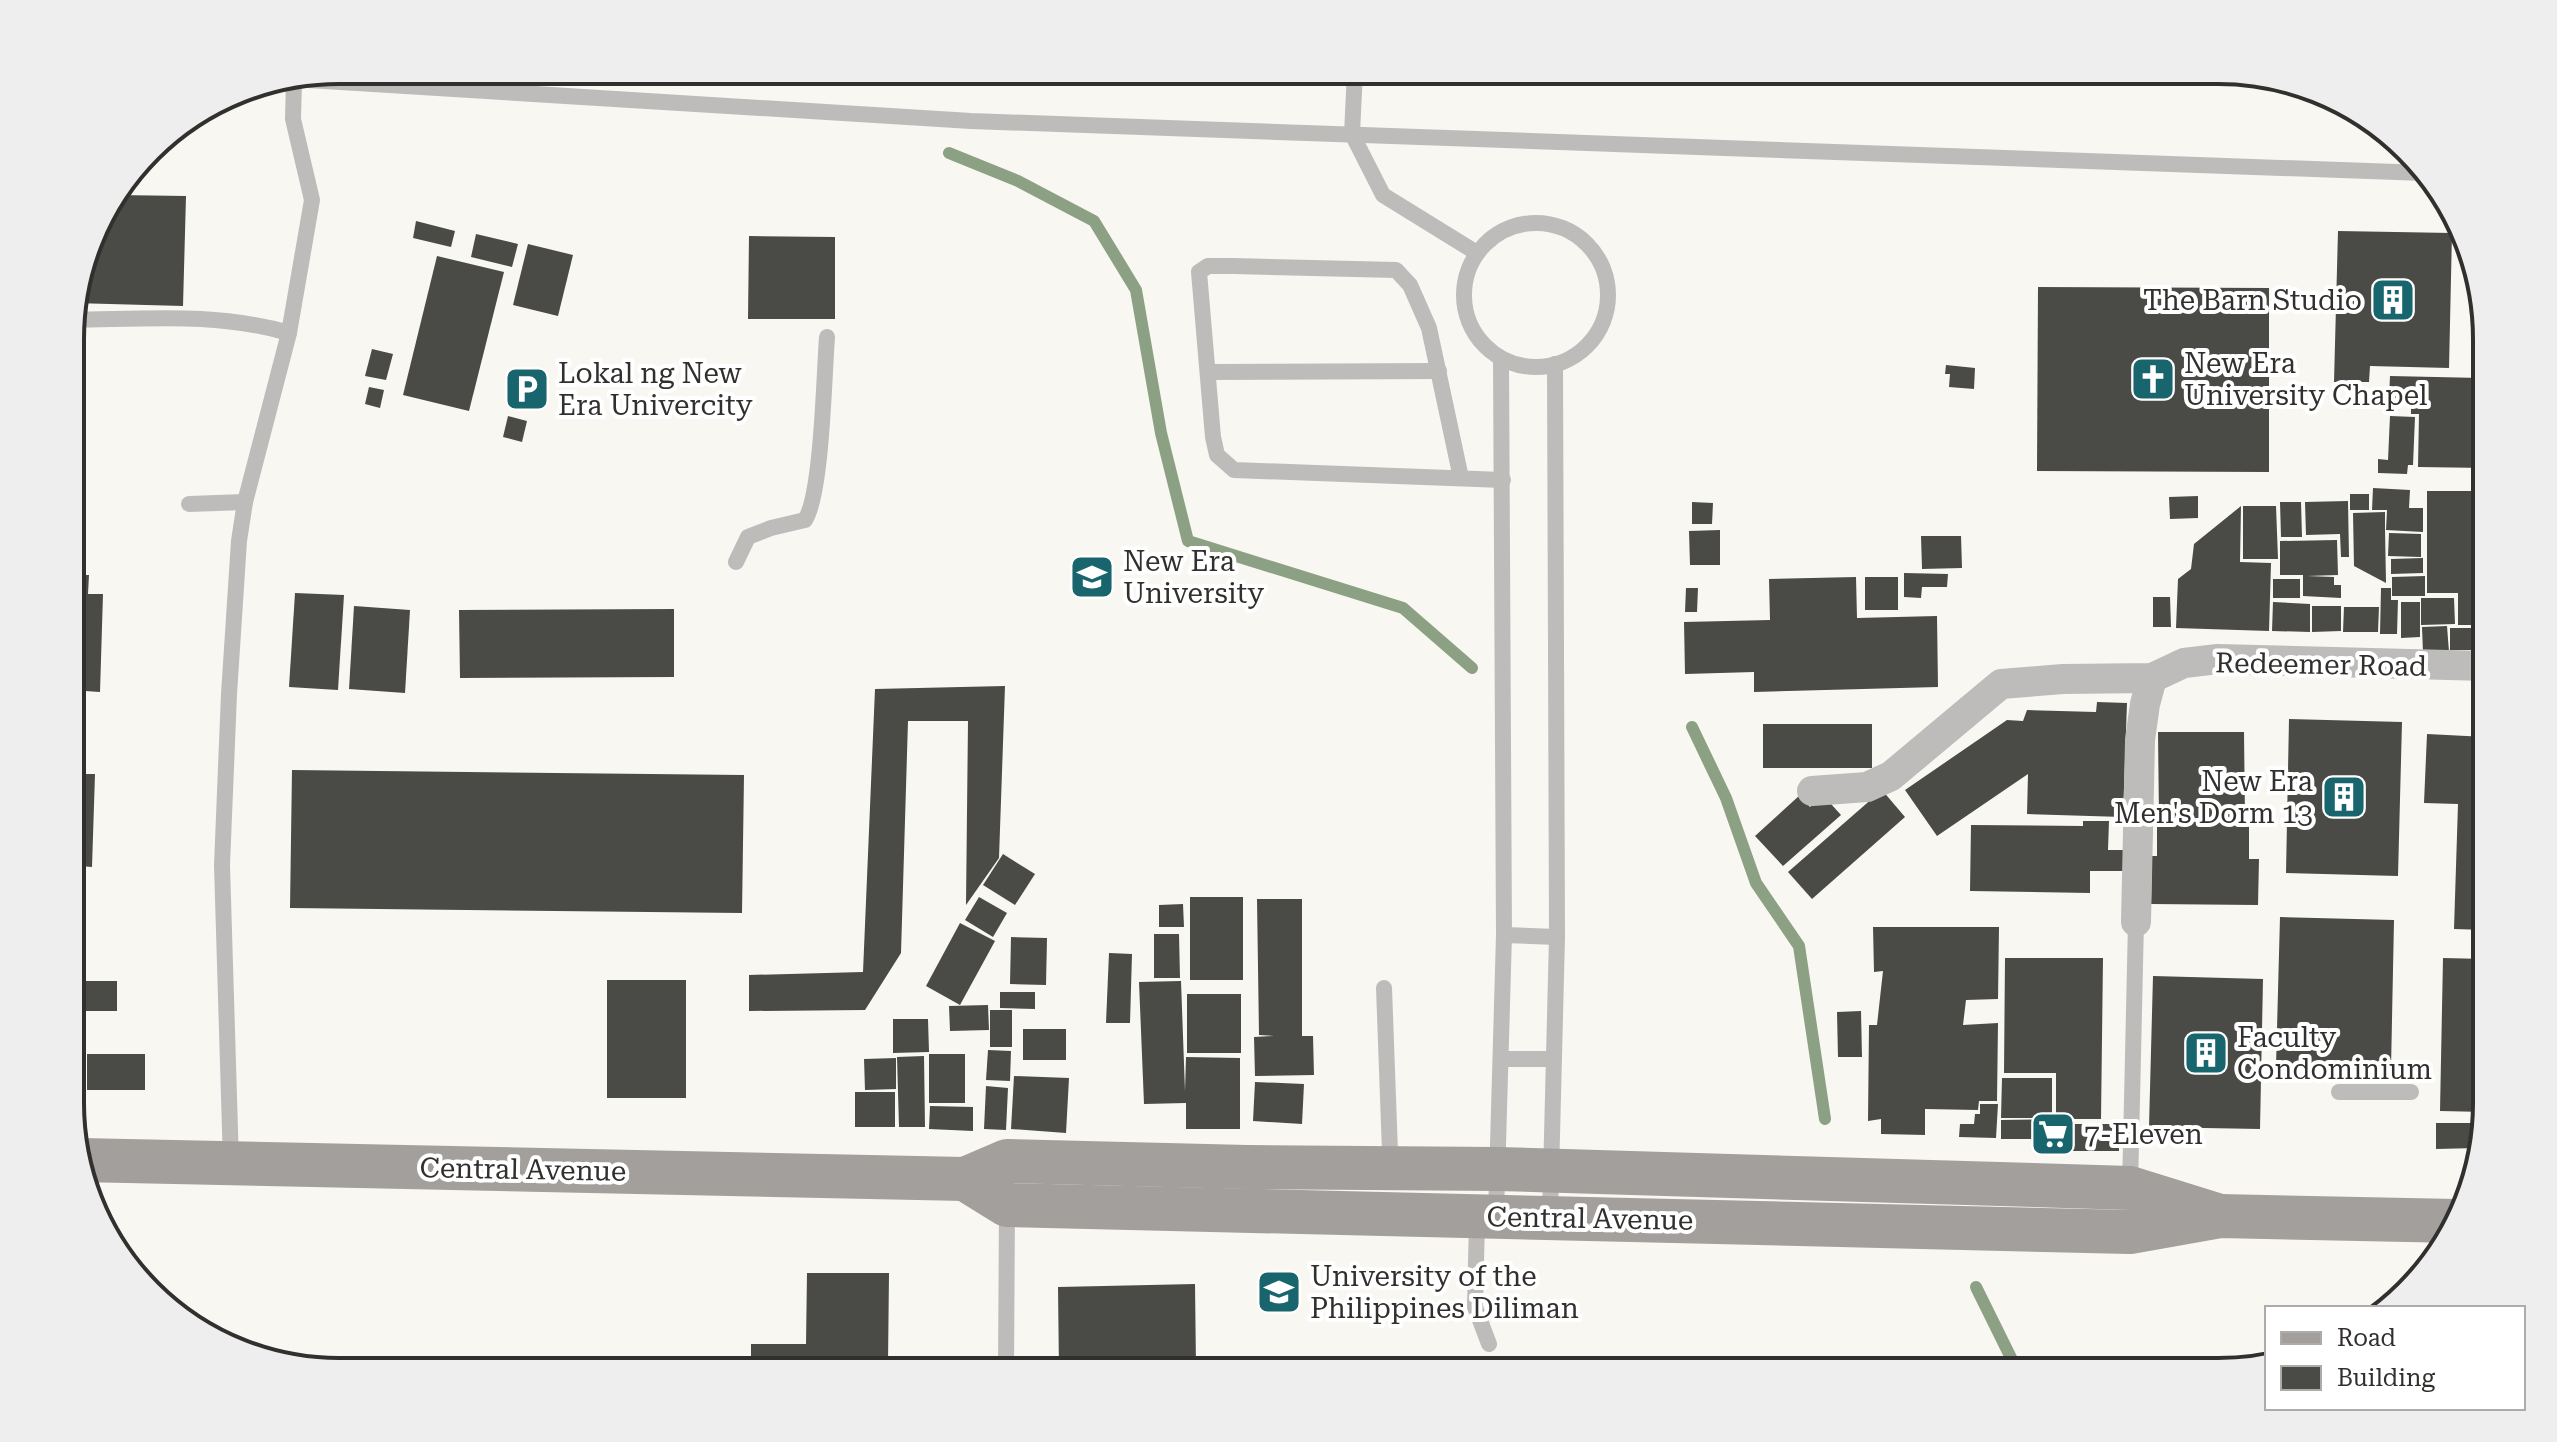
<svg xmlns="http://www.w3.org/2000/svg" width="2557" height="1442" font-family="'Roboto Serif',serif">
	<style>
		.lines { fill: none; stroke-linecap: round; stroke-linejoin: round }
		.stream { stroke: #8ca183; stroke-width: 12 }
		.building { fill: #4a4b46 }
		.lane { stroke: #bebcba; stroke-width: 16 }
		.street { stroke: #bebcba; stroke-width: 30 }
		.secondary { stroke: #a29f9c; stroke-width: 44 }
		.labels { text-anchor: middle; stroke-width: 8; stroke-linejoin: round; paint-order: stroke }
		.poi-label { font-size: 28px; fill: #31302e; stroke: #fff; text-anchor: start }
		.street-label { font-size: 28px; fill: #31302e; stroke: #fff }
		.rim { fill: none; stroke: #31302e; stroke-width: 4 }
	</style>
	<rect width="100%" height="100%" fill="#f9f7f2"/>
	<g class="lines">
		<!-- stream -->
		<g class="stream">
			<path d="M 949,153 L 1018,181 L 1094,221 L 1136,290 L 1161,433 L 1188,541 L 1403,608 L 1472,668"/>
			<path d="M 1692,727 L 1726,798 L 1756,883 L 1799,946 L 1825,1119"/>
			<path d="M 1976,1287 L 2018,1372"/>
		</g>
	</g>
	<!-- building -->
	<g class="building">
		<path d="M 117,195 L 186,196 L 183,306 L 73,303 L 98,220 Z"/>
		<path d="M 416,221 L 455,231 L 451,247 L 413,238 Z"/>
		<path d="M 2338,231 L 2452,233 L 2449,368 L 2370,366 L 2369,382 L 2334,382 Z"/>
		<path d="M 476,234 L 518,244 L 512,267 L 471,257 Z"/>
		<path d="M 749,236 L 835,237 L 835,319 L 748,319 Z"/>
		<path d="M 528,244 L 573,255 L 558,316 L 513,305 Z"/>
		<path d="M 437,256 L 504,272 L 469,411 L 403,395 Z"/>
		<path d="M 2038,287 L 2269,288 L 2269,472 L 2037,471 Z"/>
		<path d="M 372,349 L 393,354 L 386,380 L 365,376 Z"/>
		<path d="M 2482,356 L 2486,356 L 2486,468 L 2418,467 L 2419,414 L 2411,414 L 2411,399 L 2389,398 L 2390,376 L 2481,378 Z"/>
		<path d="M 1946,365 L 1975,368 L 1974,389 L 1949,387 L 1950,374 L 1945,374 Z"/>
		<path d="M 515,376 L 540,382 L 533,408 L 509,402 Z"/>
		<path d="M 369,387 L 384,390 L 380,408 L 365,404 Z"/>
		<path d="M 508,416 L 527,421 L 522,442 L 503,437 Z"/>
		<path d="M 2390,416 L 2415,417 L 2413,465 L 2408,465 L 2407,474 L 2378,473 L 2378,459 L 2388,460 Z"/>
		<path d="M 2373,488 L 2410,490 L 2409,508 L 2423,508 L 2423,532 L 2386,530 L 2387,510 L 2372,510 Z"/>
		<path d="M 2427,491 L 2486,491 L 2486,625 L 2458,625 L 2458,593 L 2427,593 Z"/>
		<rect x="2350" y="494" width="19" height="16"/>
		<path d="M 2198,496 L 2198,518 L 2170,519 L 2169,497 Z"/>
		<path d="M 2348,501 L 2349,557 L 2341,557 L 2340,534 L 2306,535 L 2305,502 Z"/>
		<path d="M 1692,502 L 1713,503 L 1712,524 L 1692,524 Z"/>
		<path d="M 2280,502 L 2301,502 L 2302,537 L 2281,537 Z"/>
		<path d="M 2241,506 L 2240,562 L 2271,563 L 2269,631 L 2176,628 L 2178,579 L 2191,569 L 2194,544 Z"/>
		<path d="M 2243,506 L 2276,506 L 2278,559 L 2243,559 Z"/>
		<path d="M 2385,512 L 2385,529 L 2386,583 L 2354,566 L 2353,513 Z"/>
		<path d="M 1720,530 L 1720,565 L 1690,565 L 1689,531 Z"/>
		<path d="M 2389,533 L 2421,534 L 2421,557 L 2388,556 Z"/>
		<path d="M 1921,536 L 1961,536 L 1962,568 L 1922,569 Z"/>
		<path d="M 2337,540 L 2338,575 L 2307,576 L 2334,577 L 2334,585 L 2341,585 L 2341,598 L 2303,596 L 2303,575 L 2280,575 L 2280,541 Z"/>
		<path d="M 2423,558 L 2423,573 L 2391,574 L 2391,559 Z"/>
		<path d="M 1904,573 L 1948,574 L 1947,587 L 1922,587 L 1921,598 L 1904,597 Z"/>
		<path d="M 72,575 L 89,575 L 88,594 L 103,594 L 100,692 L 85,691 L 85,703 L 72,703 Z"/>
		<path d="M 2425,576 L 2425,596 L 2392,596 L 2392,577 Z"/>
		<path d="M 1856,577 L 1857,618 L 1937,616 L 1938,687 L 1754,692 L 1754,672 L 1685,674 L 1684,622 L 1770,620 L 1769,579 Z"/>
		<rect x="1865" y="577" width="33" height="33"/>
		<rect x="2273" y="579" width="27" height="19"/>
		<path d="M 1686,588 L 1698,588 L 1697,612 L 1685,612 Z"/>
		<path d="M 2381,588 L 2391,588 L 2391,600 L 2398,600 L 2397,634 L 2380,634 Z"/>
		<path d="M 295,593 L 344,595 L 338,690 L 289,687 Z"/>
		<path d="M 2153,597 L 2170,597 L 2171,627 L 2153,627 Z"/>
		<path d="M 2421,598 L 2454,598 L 2455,624 L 2421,625 Z"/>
		<path d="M 2273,602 L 2310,604 L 2310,632 L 2272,631 Z"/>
		<path d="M 2401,602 L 2420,602 L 2420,637 L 2401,638 Z"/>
		<path d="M 354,606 L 410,610 L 405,693 L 349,689 Z"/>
		<path d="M 2312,606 L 2341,606 L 2341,631 L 2312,632 Z"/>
		<path d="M 2344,607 L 2379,607 L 2378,632 L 2343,632 Z"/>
		<path d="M 674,609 L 674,677 L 460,678 L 459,610 Z"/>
		<path d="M 2447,626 L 2449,652 L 2423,653 L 2422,627 Z"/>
		<path d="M 2450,628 L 2486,628 L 2486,642 L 2477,642 L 2477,650 L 2450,650 Z"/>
		<path d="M 1005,686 L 999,858 L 966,905 L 968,721 L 908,721 L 901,953 L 865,1010 L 749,1011 L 749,975 L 863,972 L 875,689 Z"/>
		<path d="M 2097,702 L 2127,703 L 2123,817 L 2027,814 L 2028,774 L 1937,836 L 1905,790 L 2007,720 L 2023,721 L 2027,710 L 2096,712 Z"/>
		<path d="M 2289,719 L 2402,722 L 2398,876 L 2286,873 Z"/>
		<rect x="1763" y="724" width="109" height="44"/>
		<path d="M 2158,732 L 2244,732 L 2245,818 L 2159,818 Z"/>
		<path d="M 2427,734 L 2486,737 L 2486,930 L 2454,929 L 2458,804 L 2424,803 Z"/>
		<path d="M 72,751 L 83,752 L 82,774 L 95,774 L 92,867 L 79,866 L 79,879 L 72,879 Z"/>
		<path d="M 292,770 L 744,775 L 742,913 L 290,908 Z"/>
		<path d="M 1882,790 L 1905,817 L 1812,899 L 1788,872 Z"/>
		<path d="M 1800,795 L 1810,807 L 1823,795 L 1841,815 L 1783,866 L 1755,836 Z"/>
		<path d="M 2083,821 L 2109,821 L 2108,850 L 2124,850 L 2124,871 L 2090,871 L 2090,893 L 1970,891 L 1971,825 L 2083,826 Z"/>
		<path d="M 2157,821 L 2249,823 L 2249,859 L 2259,859 L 2258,905 L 2151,904 L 2152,856 L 2157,856 Z"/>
		<path d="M 1003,854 L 1035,874 L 1015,905 L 983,885 Z"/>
		<path d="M 979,897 L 1007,913 L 993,937 L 965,920 Z"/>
		<rect x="1190" y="897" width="53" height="83"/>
		<path d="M 1257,899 L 1302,899 L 1302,1036 L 1313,1036 L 1314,1075 L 1255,1076 L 1254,1037 L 1274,1036 L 1259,1035 Z"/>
		<path d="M 1183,904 L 1184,927 L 1159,927 L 1159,905 Z"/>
		<path d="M 2280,917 L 2394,920 L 2391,1069 L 2276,1066 Z"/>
		<path d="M 960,923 L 995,941 L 960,1005 L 926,986 Z"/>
		<path d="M 1873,927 L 1999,927 L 1998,999 L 1966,1000 L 1963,1025 L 1998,1023 L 1997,1101 L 1979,1101 L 1978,1110 L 1925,1109 L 1925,1135 L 1881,1134 L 1881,1119 L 1868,1121 L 1869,1025 L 1877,1025 L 1883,971 L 1874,972 Z"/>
		<path d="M 1154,934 L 1179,934 L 1180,978 L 1154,978 Z"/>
		<path d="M 1011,937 L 1047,938 L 1046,985 L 1010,984 Z"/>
		<path d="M 1109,953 L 1132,954 L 1130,1023 L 1106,1023 Z"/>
		<path d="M 2005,958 L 2103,958 L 2101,1119 L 2056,1119 L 2056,1073 L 2004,1073 Z"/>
		<path d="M 2443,958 L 2486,959 L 2486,1112 L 2440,1111 Z"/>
		<path d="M 2153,976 L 2263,979 L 2260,1129 L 2149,1127 Z"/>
		<rect x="607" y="980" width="79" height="118"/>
		<path d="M 72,981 L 117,981 L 117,1011 L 73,1011 Z"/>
		<path d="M 1181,981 L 1185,1091 L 1186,1057 L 1240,1058 L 1240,1129 L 1186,1129 L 1186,1103 L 1144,1104 L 1139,982 Z"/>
		<path d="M 1000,992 L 1035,992 L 1035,1009 L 1000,1008 Z"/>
		<rect x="1187" y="994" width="54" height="59"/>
		<path d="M 988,1005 L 989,1030 L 950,1031 L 949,1006 Z"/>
		<rect x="990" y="1010" width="22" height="37"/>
		<path d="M 1861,1011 L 1862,1057 L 1838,1057 L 1837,1012 Z"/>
		<path d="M 893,1019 L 928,1019 L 929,1052 L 893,1053 Z"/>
		<rect x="1023" y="1029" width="43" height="31"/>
		<path d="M 988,1050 L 1011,1051 L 1010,1081 L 986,1080 Z"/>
		<rect x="87" y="1054" width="58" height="36"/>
		<rect x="929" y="1054" width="36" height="49"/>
		<path d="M 924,1056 L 925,1127 L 899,1127 L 897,1057 Z"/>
		<path d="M 896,1058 L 896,1089 L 865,1090 L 864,1059 Z"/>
		<path d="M 1014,1076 L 1069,1078 L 1066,1133 L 1011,1129 Z"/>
		<path d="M 2002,1078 L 2052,1078 L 2052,1118 L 2001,1118 Z"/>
		<path d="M 1255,1082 L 1304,1084 L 1302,1124 L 1253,1121 Z"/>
		<path d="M 986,1086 L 1008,1088 L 1006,1130 L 984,1129 Z"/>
		<rect x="855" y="1092" width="40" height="35"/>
		<path d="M 1980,1104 L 1998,1104 L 1996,1138 L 1959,1137 L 1960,1124 L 1974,1124 L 1975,1114 L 1980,1114 Z"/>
		<path d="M 930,1106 L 973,1107 L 973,1131 L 929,1129 Z"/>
		<path d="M 2056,1119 L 2056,1139 L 2001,1139 L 2001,1120 Z"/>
		<path d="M 2436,1123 L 2486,1123 L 2478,1148 L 2436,1149 Z"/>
		<rect x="2060" y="1124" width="59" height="27"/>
		<path d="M 807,1273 L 889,1273 L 888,1363 L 751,1362 L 751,1344 L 806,1344 Z"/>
		<path d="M 1195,1284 L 1196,1368 L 1059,1371 L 1058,1287 Z"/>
		<path d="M 743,1365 L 911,1367 L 911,1372 L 743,1372 Z"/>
	</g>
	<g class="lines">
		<!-- lane -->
		<g class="lane">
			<path d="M 1355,70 L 1352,134 L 1383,195 L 1477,253"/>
			<path d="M 292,79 L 971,121 L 2424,173"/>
			<circle cx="1536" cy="295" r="72"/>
			<path d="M 72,320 C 148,319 215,312 289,333"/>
			<path d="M 1208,372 L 1439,371"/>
			<path d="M 1461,478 L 1429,328 L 1410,285 L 1396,270 L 1234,266 L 1208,266 L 1199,272 L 1213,437 L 1217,455 L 1234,470 L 1503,480"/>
			<path d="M 189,504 L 245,502"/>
			<path d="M 736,562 L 748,537 L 771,528 L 805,520 C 822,494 824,375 827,337"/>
			<path d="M 1504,935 L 1557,937"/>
			<path d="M 1384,988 L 1390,1152"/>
			<path d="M 1501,1059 L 1554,1059"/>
			<path d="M 2339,1092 L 2411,1092"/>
			<path d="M 231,1163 L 222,865 L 229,694 L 239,541 L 245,502 L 289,333 L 312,200 L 293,119 L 294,80"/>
			<path d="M 2130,1188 L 2136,922"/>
			<path d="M 1496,1215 L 1504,935 L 1501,359"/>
			<path d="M 1550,1215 L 1557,937 L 1555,364"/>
			<path d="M 1477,1220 L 1475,1307 L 1489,1344"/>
			<path d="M 1006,1372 L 1007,1205"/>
		</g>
		<!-- street -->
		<g class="street">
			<path d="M 1812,791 L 1867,787 L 1891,776 L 2001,684 L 2063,679 L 2152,678 L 2184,663 L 2218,659 L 2486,666"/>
			<path d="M 2136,922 L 2140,740 L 2145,704 L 2152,678"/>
		</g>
		<!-- secondary -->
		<g class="secondary">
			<path d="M 80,1160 L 965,1179 L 1007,1161 L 1247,1167 L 1498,1169 L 2130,1188 L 2220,1216"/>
			<path d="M 965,1179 L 1007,1205 L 2130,1232 L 2220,1216 L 2456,1221"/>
		</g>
	</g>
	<!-- icons -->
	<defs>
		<g id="building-square" transform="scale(2.3)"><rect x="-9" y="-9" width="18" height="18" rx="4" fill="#18656d" stroke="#fff"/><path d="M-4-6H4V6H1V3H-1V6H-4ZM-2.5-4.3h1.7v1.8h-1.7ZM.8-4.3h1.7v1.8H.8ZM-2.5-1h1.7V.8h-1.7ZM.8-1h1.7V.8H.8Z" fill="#fff"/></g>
		<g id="church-square" transform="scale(2.3)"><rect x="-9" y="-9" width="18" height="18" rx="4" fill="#18656d" stroke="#fff"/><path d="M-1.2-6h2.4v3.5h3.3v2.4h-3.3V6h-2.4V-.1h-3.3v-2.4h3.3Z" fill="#fff"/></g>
		<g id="parking-square" transform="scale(2.3)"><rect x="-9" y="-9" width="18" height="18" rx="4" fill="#18656d" stroke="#fff"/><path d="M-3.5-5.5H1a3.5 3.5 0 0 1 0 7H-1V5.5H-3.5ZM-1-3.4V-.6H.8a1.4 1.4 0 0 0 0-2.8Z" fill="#fff"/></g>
		<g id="university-square" transform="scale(2.3)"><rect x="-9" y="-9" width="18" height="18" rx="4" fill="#18656d" stroke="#fff"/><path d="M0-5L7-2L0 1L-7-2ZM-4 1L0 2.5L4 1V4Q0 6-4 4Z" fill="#fff"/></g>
		<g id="supermarket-square" transform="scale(2.3)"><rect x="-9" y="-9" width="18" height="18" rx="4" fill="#18656d" stroke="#fff"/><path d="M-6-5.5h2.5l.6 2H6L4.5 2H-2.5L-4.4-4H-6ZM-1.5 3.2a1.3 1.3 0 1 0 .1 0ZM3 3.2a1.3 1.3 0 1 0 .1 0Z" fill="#fff"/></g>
	</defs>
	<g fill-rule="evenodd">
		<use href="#building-square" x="2393" y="300"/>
		<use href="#church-square" x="2153" y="379"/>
		<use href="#parking-square" x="527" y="389"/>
		<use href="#university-square" x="1092" y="577"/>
		<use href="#building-square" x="2344" y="797"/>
		<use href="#building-square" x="2206" y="1053"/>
		<use href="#supermarket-square" x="2053" y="1134"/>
		<use href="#university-square" x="1279" y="1292"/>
	</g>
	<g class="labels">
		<!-- poi labels -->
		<g class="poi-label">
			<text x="2362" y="310" text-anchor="end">The Barn Studio</text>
			<text x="2184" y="373">New Era<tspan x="2184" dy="32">University Chapel</tspan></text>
			<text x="558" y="383">Lokal ng New<tspan x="558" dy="32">Era Univercity</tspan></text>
			<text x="1123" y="571">New Era<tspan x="1123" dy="32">University</tspan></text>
			<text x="2313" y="791" text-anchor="end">New Era<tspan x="2313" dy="32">Men's Dorm 13</tspan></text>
			<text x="2237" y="1047">Faculty<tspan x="2237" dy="32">Condominium</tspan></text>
			<text x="2084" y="1144">7-Eleven</text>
			<text x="1310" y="1286">University of the<tspan x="1310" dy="32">Philippines Diliman</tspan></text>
		</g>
		<!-- street labels -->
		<g class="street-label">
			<text transform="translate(2321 664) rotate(1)" y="10">Redeemer Road</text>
			<text transform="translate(523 1169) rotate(1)" y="10">Central Avenue</text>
			<text transform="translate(1590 1218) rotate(1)" y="10">Central Avenue</text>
		</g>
	</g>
	<!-- crop -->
	<path d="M0 0H2557V1442H0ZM339 84H2218A255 255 0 0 1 2473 339V1103A255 255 0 0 1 2218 1358H339A255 255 0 0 1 84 1103V339A255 255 0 0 1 339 84Z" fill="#efeeee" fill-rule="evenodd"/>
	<path class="rim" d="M339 84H2218A255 255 0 0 1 2473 339V1103A255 255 0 0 1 2218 1358H339A255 255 0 0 1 84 1103V339A255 255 0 0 1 339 84Z"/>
	<!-- legend -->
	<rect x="2265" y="1306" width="260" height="104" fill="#ffffff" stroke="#adacab" stroke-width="2"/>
	<rect x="2281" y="1332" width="40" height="12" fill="#a29f9c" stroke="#adacab" stroke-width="2"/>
	<text x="2337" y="1346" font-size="24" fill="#31302e">Road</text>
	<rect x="2281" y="1366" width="40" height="24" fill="#4a4b46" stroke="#adacab" stroke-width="2"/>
	<text x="2337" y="1386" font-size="24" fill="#31302e">Building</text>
</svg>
